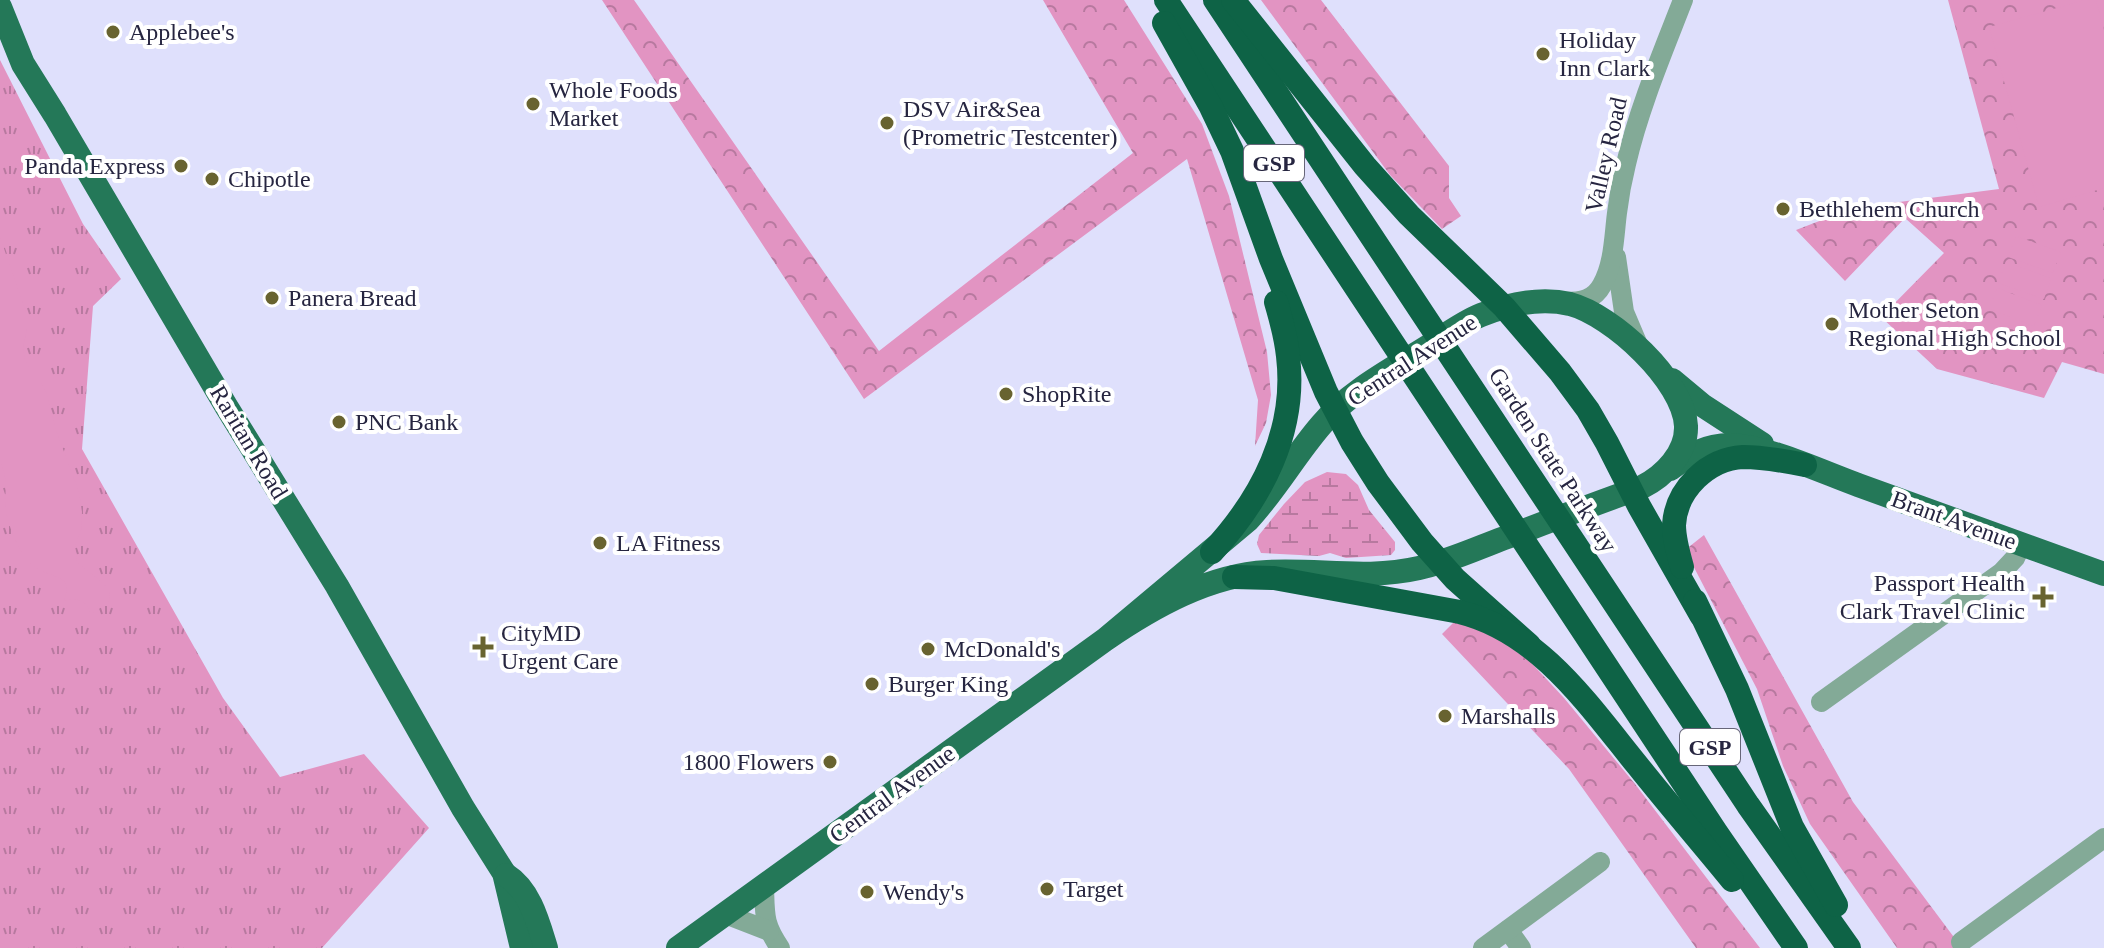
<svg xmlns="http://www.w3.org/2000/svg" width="2104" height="948" font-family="'Times New Roman',serif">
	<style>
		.grass { fill: url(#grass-tufts) }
		.forest { fill: url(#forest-crowns) }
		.wetland { fill: url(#wetland-marsh) }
		.garden { fill: #e294c2 }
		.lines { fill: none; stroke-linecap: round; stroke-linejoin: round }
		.minor { stroke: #83aa97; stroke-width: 20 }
		.major { stroke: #247858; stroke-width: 24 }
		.highway { stroke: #0e6346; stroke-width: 24 }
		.poi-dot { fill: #686330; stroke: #fff; stroke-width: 3 }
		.labels { text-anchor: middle; stroke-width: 8; stroke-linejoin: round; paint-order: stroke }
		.shield { fill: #fff; stroke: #676679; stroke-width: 2 }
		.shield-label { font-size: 22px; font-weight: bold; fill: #262540 }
		.poi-label { font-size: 24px; fill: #262540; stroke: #fff; text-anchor: start }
		.street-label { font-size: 24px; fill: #262540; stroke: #fff }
	</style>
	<defs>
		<pattern id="grass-tufts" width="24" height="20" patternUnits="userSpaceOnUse" patternTransform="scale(2)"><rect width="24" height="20" fill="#e294c2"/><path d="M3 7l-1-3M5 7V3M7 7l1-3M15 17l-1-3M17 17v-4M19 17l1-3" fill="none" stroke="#b7799f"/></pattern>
		<pattern id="forest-crowns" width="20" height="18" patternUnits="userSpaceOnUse" patternTransform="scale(2)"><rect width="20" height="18" fill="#e294c2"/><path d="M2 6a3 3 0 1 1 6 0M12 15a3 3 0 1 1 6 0" fill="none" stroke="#b7799f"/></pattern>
		<pattern id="wetland-marsh" width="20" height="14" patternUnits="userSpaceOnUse" patternTransform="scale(2)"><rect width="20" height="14" fill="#e294c2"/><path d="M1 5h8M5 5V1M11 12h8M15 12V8" fill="none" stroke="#b7799f"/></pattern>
	</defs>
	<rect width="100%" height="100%" fill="#dfe0fc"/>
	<!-- grass -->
	<path class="grass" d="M 0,60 L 83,224 L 121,279 L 93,306 L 82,449 L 223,698 L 280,777 L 364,754 L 429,828 L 322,948 L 0,948 Z"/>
	<!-- forest -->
	<g class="forest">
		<path d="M 602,0 L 634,0 L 879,351 L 1133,153 L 1043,0 L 1124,0 L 1202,124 L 1229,196 L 1267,352 L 1271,395 L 1266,423 L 1255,446 L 1258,400 L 1187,159 L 864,399 Z"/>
		<path d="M 1261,0 L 1321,0 L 1449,166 L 1449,198 L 1461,216 L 1442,229 L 1390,175 Z"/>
		<path d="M 1948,0 L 2104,0 L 2104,374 L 2062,362 L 2044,398 L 1937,369 L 1881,317 L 1944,253 L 1905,218 L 1845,281 L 1796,230 L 1853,208 L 1999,189 Z"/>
		<path d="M 1704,535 L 1853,802 L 1962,948 L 1897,948 L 1810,824 L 1783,766 L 1757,689 L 1685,550 Z"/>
		<path d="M 1457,619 L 1512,642 L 1564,698 L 1635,784 L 1760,948 L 1696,948 L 1569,769 L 1442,634 Z"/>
	</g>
	<!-- wetland -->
	<path class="wetland" d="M 1327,472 L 1346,474 L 1358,485 L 1369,510 L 1395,542 L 1395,550 L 1391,555 L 1346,558 L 1330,553 L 1319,556 L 1261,553 L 1257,544 L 1259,535 L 1284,504 L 1305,482 Z"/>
	<!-- garden -->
	<g class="garden">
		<path d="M 2085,0 L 2096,0 L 2104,30 L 2104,188 L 2039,207 L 1989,27 Z"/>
		<path d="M 2016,236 L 2061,252 L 2053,273 L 2008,257 Z"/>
		<path d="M 0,237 L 27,315 L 27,329 L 23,347 L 25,359 L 30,370 L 41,383 L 46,392 L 57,433 L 79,492 L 82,512 L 81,530 L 75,546 L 77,562 L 104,584 L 110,592 L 109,601 L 90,616 C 90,601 77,597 64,601 C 72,579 61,579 44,572 C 34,568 27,560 21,551 C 14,539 8,524 6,510 C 4,491 9,480 0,461 Z"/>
		<path d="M 2006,262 L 2051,278 L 2044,299 L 1998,283 Z"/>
		<path d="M 1997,288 L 2042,305 L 2034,326 L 1989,309 Z"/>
	</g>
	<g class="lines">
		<!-- minor -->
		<g class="minor">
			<path d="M 1616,257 L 1624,312 L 1638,345"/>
			<path d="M 1565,302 C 1581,302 1594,300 1602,285 C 1614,264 1614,236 1617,213 C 1619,196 1622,180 1626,164 C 1639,108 1662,54 1683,0"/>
			<path d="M 1821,702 L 2001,573 L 2015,558 L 2021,545"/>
			<path d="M 764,885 C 765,915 763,923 780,948"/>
			<path d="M 725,914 L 769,931"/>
			<path d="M 1508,930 L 1521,948"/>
			<path d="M 1961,942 L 2104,838"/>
			<path d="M 1483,948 L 1600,862"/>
		</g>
		<!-- major -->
		<g class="major">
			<path d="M 0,7 L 23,64 L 55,115 L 226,406 L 337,586 L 463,808 L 504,873 L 522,948"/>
			<path d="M 1672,380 L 1702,405 L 1762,444"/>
			<path d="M 1670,469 C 1689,455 1706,445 1730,445 C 1767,446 1822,472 1858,485 C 1940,515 2022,545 2104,574"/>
			<path d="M 506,875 C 530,890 538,922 546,948"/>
			<path d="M 678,948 L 1106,639 C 1153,607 1209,575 1267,572 C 1319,569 1366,580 1419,568 C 1446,562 1473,550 1499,540 C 1547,522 1594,504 1642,487 C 1664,476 1687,453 1686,426 C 1684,381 1612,315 1570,304 C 1540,297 1509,304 1481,315 C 1461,323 1442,338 1424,349 C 1389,371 1349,392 1322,424 C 1295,455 1276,490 1248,520 L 1106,639"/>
		</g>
		<!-- highway -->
		<g class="highway">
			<path d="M 1166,0 L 1716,832 L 1796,948"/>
			<path d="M 1215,0 L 1748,805 L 1849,948"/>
			<path d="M 1233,0 L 1365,166 L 1409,215 L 1504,307 L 1560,372 L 1588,410 L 1607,443 L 1639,506 L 1701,615"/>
			<path d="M 1164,23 L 1211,107 L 1232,151 L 1271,259 L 1326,392 L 1352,442 L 1378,483 L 1422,542 L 1455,579 L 1529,645"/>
			<path d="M 1212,552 C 1262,498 1297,431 1288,356 C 1286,337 1281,319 1276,302"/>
			<path d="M 1682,567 C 1678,553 1674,539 1674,525 C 1676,489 1708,459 1743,457 C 1764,457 1785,461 1805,465"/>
			<path d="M 1234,577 L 1274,578 L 1460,612 C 1540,632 1589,706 1638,766 C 1669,805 1701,842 1732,880"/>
			<path d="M 1695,601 L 1737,689 L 1792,827 L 1836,905"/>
		</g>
	</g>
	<!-- markers -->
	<g class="poi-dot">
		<circle cx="113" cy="32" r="8"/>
		<circle cx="1543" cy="54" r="8"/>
		<circle cx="533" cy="104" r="8"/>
		<circle cx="887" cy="123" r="8"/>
		<circle cx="181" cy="166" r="8"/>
		<circle cx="212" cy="179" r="8"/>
		<circle cx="1783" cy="209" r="8"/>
		<circle cx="272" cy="298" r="8"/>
		<circle cx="1832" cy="324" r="8"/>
		<circle cx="1006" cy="394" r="8"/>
		<circle cx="339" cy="422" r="8"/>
		<circle cx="600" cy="543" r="8"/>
		<path d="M2039 585h8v8h8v8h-8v8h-8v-8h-8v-8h8z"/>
		<path d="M479 635h8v8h8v8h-8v8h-8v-8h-8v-8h8z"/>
		<circle cx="928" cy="649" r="8"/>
		<circle cx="872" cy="684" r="8"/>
		<circle cx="1445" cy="716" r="8"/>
		<circle cx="830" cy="762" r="8"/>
		<circle cx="1047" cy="889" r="8"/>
		<circle cx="867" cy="892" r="8"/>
	</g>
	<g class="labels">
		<!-- shield labels -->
		<g class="shield">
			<rect x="1244" y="145" width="60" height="36" rx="6"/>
			<rect x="1680" y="729" width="60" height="36" rx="6"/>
		</g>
		<g class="shield-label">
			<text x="1274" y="171">GSP</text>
			<text x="1710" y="755">GSP</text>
		</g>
		<!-- poi labels -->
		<g class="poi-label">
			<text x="129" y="40">Applebee's</text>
			<text x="1559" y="48">Holiday<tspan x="1559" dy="28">Inn Clark</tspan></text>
			<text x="549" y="98">Whole Foods<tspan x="549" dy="28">Market</tspan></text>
			<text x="903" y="117">DSV Air&amp;Sea<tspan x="903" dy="28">(Prometric Testcenter)</tspan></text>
			<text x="165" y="174" text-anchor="end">Panda Express</text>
			<text x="228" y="187">Chipotle</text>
			<text x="1799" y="217">Bethlehem Church</text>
			<text x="288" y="306">Panera Bread</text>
			<text x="1848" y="318">Mother Seton<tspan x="1848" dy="28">Regional High School</tspan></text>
			<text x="1022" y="402">ShopRite</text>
			<text x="355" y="430">PNC Bank</text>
			<text x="616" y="551">LA Fitness</text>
			<text x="2025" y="591" text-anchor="end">Passport Health<tspan x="2025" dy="28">Clark Travel Clinic</tspan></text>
			<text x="501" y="641">CityMD<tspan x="501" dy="28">Urgent Care</tspan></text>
			<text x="944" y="657">McDonald's</text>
			<text x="888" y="692">Burger King</text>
			<text x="1461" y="724">Marshalls</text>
			<text x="814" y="770" text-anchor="end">1800 Flowers</text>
			<text x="1063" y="897">Target</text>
			<text x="883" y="900">Wendy's</text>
		</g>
		<!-- street labels -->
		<g class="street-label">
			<text transform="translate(1606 155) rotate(-77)" y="8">Valley Road</text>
			<text transform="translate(1412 360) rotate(-33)" y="8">Central Avenue</text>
			<text transform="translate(249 442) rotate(59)" y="8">Raritan Road</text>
			<text transform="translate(1553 460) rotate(57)" y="8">Garden State Parkway</text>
			<text transform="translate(1954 520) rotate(20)" y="8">Brant Avenue</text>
			<text transform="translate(892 794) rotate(-36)" y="8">Central Avenue</text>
		</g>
	</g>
</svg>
